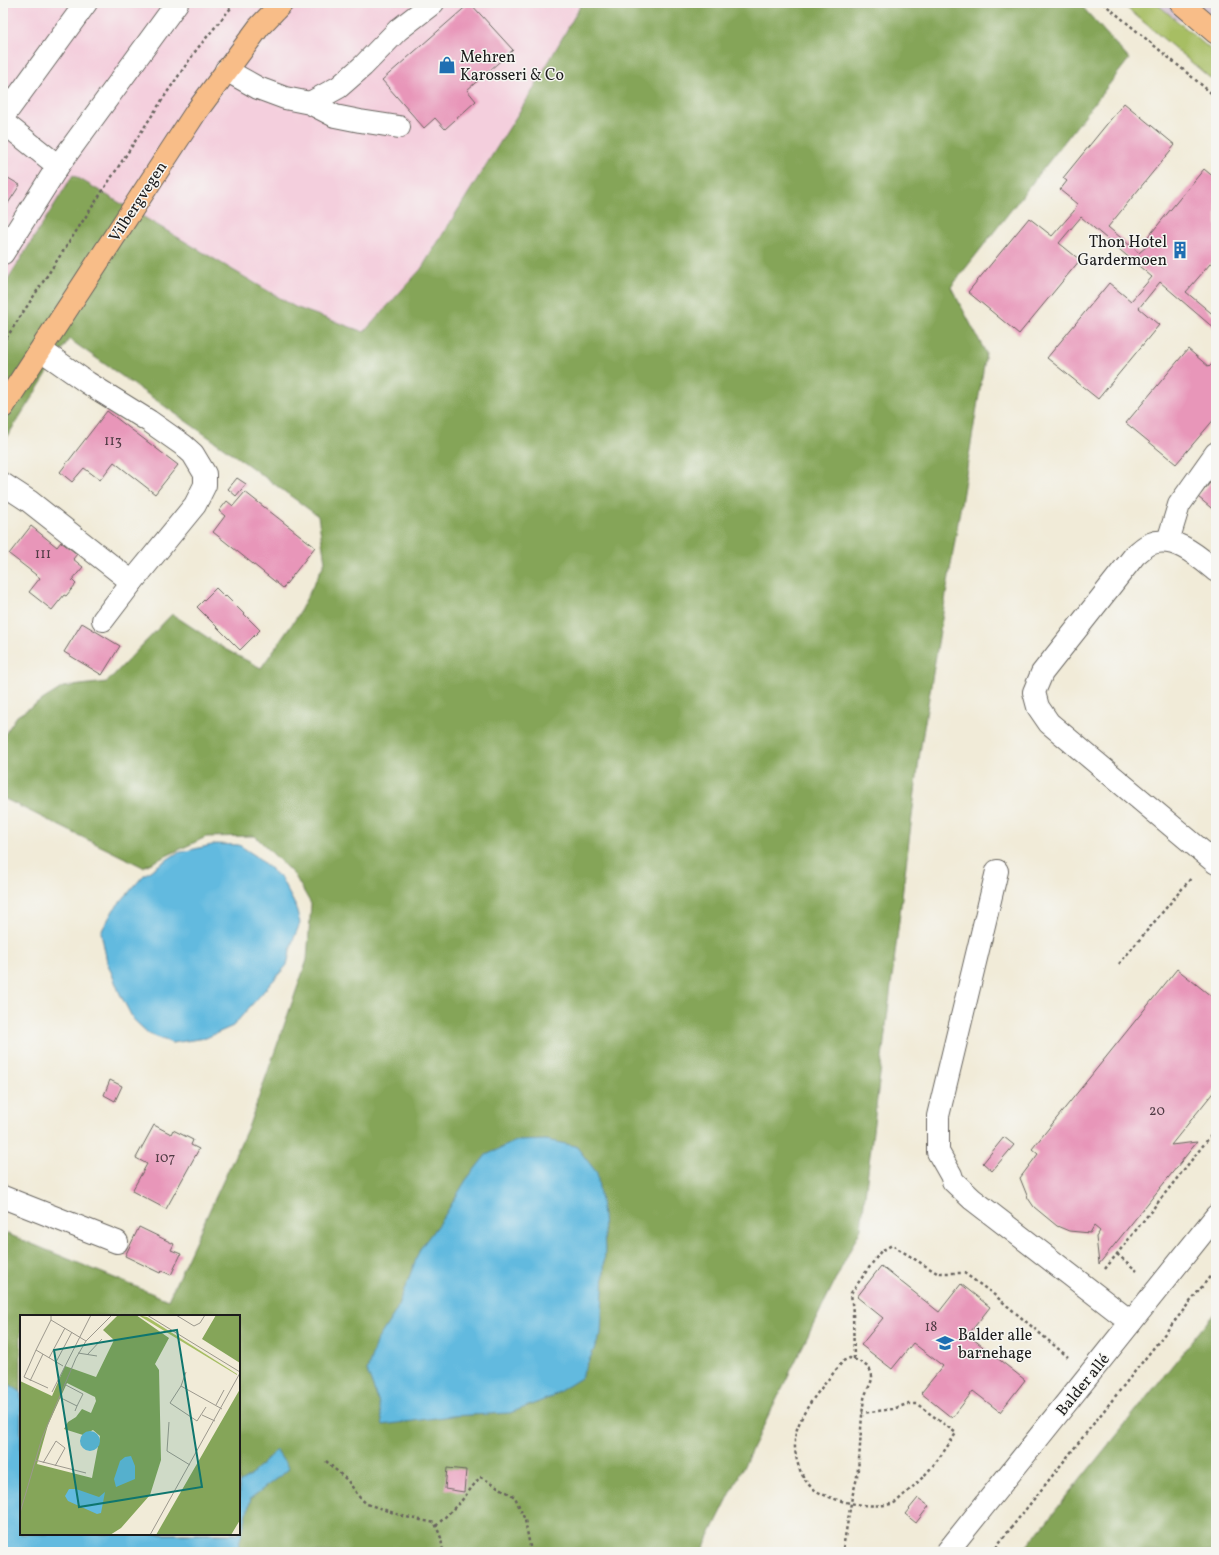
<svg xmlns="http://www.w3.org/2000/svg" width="1219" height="1555" font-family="Vollkorn,serif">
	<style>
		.built { fill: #f4cfdd }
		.industrial { fill: #d0bdcd }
		.green { fill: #a7be63; stroke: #626d40 }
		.forest { fill: #85a559; stroke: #50603a; fill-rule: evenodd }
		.water { fill: #62badf; stroke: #3f6b7e }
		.building { fill: #e896b9 }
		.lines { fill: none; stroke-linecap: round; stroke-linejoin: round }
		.minor-casing { stroke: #67645e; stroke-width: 24 }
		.major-casing { stroke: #67645e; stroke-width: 24 }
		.path { stroke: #67645e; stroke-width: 2.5; stroke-dasharray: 3 3; stroke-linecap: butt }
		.minor { stroke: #fff; stroke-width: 22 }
		.major { stroke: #f8bd88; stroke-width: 22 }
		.labels { text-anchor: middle; stroke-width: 3; stroke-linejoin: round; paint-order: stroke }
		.number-label { font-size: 14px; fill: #4f3a43 }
		.poi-label { font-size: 16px; fill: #1c1c1c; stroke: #f6f6f2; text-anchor: start }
		.street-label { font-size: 16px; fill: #1c1c1c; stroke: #f6f6f2 }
		.inset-road { fill: none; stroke: #9c988d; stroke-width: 1 }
		.view { fill: #0f766e; fill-opacity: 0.15; stroke: #0f766e; stroke-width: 2 }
		.inset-edge { fill: none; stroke: #1c1c1c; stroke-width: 2 }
	</style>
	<rect width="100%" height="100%" fill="#f6f6f2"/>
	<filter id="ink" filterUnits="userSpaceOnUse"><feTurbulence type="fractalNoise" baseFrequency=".025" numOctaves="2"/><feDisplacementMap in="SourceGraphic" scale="8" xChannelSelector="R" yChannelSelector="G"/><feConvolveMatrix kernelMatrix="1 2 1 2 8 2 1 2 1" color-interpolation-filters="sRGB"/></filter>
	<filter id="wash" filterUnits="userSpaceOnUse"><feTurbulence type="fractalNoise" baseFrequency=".012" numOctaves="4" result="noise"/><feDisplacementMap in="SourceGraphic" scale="16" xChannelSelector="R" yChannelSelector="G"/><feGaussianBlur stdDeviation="0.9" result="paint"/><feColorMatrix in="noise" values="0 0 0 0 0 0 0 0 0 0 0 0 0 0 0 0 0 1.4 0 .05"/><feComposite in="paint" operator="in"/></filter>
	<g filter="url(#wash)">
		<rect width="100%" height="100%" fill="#f1ebd8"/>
		<!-- built -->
		<path class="built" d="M 3,3 L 582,3 L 531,93 L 421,269 L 364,332 L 295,307 L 73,175 L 3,287 Z"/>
		<!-- industrial -->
		<path class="industrial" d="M 1135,3 L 1216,3 L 1216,34 Z"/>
		<!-- green -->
		<path class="green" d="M 1121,3 L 1156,3 L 1163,9 L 1216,54 L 1216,83 Z"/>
		<!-- forest -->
		<g class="forest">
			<path d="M 582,3 L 1079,3 L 1129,59 L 951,287 L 986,353 L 920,752 L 861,1228 L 703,1549 L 700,1552 L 3,1552 L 3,1232 L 168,1300 L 249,1125 L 307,960 L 311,904 L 295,876 L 255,836 L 206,837 L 143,867 L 3,798 L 3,737 L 17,716 L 63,687 L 107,682 L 172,614 L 225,649 L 261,668 L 297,617 L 325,562 L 318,516 L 244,462 L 69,339 L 3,443 L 3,287 L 73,175 L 295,307 L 364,332 L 421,269 L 531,93 ZM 21,1316 L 239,1316 L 239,1534 L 21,1534 Z"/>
			<path d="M 1216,1311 L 1216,1552 L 1022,1552 Z"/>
		</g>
		<!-- water -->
		<g class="water">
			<path d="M 216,844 L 239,845 L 256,856 L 281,878 L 295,905 L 300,923 L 292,943 L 287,965 L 233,1026 L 206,1038 L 172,1043 L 149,1034 L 133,1019 L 120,994 L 107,962 L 101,932 L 114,909 L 144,875 L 177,853 Z"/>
			<path d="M 546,1140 L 576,1146 L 597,1173 L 603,1216 L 605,1249 L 601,1334 L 581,1378 L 549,1398 L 510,1413 L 451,1416 L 383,1425 L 378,1400 L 367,1371 L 376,1342 L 396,1311 L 420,1249 L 445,1215 L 466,1180 L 486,1155 L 516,1141 Z"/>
			<path d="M 3,1380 L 21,1392 L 21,1534 L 239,1534 L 239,1483 L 250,1476 L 276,1450 L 289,1469 L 251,1498 L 237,1552 L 3,1552 Z"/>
		</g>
		<g id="blocks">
			<!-- building -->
			<g class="building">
				<path d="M 470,3 L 513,50 L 467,90 L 476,101 L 445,129 L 435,118 L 424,128 L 382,80 Z"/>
				<path d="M 1124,103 L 1175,145 L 1108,227 L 1139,253 L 1147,246 L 1143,243 L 1204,169 L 1216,179 L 1216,257 L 1186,292 L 1216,317 L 1216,330 L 1160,282 L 1139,308 L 1159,325 L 1098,399 L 1047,358 L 1109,283 L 1131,301 L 1152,277 L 1081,217 L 1059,243 L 1080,260 L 1019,334 L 968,292 L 1029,218 L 1052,236 L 1074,211 L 1077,204 L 1060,190 L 1067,181 L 1063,178 Z"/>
				<path d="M 3,175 L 20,185 L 3,211 Z"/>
				<path d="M 1188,349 L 1209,367 L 1216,360 L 1216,417 L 1176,464 L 1126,423 Z"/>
				<path d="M 107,411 L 178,465 L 155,494 L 114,462 L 100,480 L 84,468 L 72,482 L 60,472 Z"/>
				<path d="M 1216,476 L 1216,512 L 1198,497 Z"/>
				<path d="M 237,478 L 246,484 L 236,496 L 228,489 Z"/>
				<path d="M 245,492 L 315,547 L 283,588 L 213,532 L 225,516 L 219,511 L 227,501 L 233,506 Z"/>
				<path d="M 31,526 L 57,547 L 61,542 L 77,554 L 73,559 L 83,567 L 72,580 L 76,584 L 66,596 L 64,595 L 52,610 L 29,592 L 40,578 L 9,554 Z"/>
				<path d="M 216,588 L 225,597 L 226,596 L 260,630 L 240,650 L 197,607 Z"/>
				<path d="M 82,623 L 120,646 L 102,675 L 64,652 Z"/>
				<path d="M 1177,969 L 1216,1000 L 1216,1089 L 1171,1145 L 1197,1142 L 1099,1264 L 1096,1237 L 1100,1231 L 1094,1226 L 1090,1233 L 1069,1231 L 1057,1226 L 1034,1207 L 1028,1198 L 1020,1178 L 1038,1154 L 1032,1149 Z"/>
				<path d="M 110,1080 L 122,1086 L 115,1101 L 104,1095 Z"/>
				<path d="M 154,1125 L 171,1134 L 173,1130 L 193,1140 L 191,1145 L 199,1149 L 166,1209 L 132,1191 L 147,1164 L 136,1158 Z"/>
				<path d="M 1004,1137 L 1014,1145 L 992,1171 L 983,1163 Z"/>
				<path d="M 139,1227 L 174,1244 L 171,1250 L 181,1254 L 171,1275 L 162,1271 L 160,1273 L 125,1256 Z"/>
				<path d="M 881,1266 L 939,1312 L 961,1284 L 990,1307 L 968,1335 L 1025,1380 L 1000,1412 L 973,1391 L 952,1418 L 921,1393 L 943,1366 L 913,1343 L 892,1369 L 861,1345 L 883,1318 L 857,1297 Z"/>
				<path d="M 447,1468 L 466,1470 L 464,1492 L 445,1489 Z"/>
				<path d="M 918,1498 L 929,1506 L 916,1523 L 905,1514 Z"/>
			</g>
		</g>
	</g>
	<g filter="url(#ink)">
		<use href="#blocks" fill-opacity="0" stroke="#67645e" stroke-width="1"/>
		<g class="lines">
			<!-- minor casing -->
			<g class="minor-casing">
				<g id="minor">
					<path d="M 226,70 L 258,88 L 285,98 L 310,103 L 335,116 L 360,121 L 399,127"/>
					<path d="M 310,103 L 339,87 L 363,66 L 398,30 L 433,3"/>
					<path d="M 3,117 L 86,3"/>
					<path d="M 3,122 L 58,166"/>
					<path d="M 3,253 L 58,166 L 177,3"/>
					<path d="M 41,350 L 88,383 L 149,421 L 183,445 L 193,454 L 205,474 L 205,485 L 195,505 L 132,582"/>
					<path d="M 3,484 L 29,501 L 132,582 L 103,620"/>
					<path d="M 1168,541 L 1179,505 L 1216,453"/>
					<path d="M 1216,571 C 1199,557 1174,534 1150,544 C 1145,546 1140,551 1135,555 L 1042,673 L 1034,692 L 1038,707 L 1049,723 L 1216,863"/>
					<path d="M 997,871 L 938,1116 L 938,1152 L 951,1175 L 953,1181 L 972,1199 L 1131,1322"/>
					<path d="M 3,1197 L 117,1242"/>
					<path d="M 947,1552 L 1216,1216"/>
				</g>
			</g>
			<!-- major casing -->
			<g class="major-casing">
				<g id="major">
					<path d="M 1181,3 L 1216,33"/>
					<path d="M 3,407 L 196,112 L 259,27 L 282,3"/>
				</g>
			</g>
			<!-- path -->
			<g class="path">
				<path d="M 1103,3 L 1216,97"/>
				<path d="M 3,343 L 168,91 L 197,49 L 235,3"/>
				<path d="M 1119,964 L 1192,877"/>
				<path d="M 1117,1254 L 1137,1271"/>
				<path d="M 1105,1269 L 1213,1133 L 1216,1133"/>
				<path d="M 854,1359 L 853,1313 L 851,1293 L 881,1251 L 892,1245 L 937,1273 L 964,1273 L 992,1293 L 1068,1357"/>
				<path d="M 326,1461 L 348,1481 L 360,1498 L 367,1504 L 406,1517 L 435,1523 L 441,1538 L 443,1552"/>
				<path d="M 436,1526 L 462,1500 L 480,1477 L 483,1478 L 515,1497 L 525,1520 L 531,1552"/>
				<path d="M 843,1548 L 851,1503 C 852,1494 856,1485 857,1476 C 861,1450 860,1425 864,1399 C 865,1392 872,1384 872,1377 C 872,1366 859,1361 850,1358 L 843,1361 C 827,1382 806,1403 797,1429 C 791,1447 798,1479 815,1490 C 833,1502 873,1510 894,1503 C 898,1501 902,1496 906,1493 C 926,1476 942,1456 956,1433 L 917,1404 L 907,1404 L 893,1409 L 862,1413"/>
				<path d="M 992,1552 L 1216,1269"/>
			</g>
			<!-- minor -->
			<use href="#minor" class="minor"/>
			<!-- major -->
			<use href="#major" class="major"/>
		</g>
	</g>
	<!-- icons -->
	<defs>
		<g id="shop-bare" transform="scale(1.38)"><path d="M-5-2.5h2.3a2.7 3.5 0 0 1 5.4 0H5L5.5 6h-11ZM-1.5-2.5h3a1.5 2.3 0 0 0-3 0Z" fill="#1f6fb2" stroke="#f6f6f2" stroke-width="2.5" paint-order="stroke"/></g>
		<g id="building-bare" transform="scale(1.38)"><path d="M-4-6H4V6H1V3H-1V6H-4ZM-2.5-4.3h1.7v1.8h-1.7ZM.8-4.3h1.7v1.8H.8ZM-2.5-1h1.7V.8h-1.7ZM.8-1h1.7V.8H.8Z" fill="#1f6fb2" stroke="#f6f6f2" stroke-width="2.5" paint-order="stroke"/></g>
		<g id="school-bare" transform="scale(1.38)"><path d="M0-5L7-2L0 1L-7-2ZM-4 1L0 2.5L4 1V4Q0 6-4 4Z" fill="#1f6fb2" stroke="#f6f6f2" stroke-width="2.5" paint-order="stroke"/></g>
	</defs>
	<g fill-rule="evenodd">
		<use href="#shop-bare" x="447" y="65"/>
		<use href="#building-bare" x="1180" y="250"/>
		<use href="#school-bare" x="945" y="1343"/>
	</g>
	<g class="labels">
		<!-- number labels -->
		<g class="number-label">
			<text x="113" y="445">113</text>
			<text x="43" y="558">111</text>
			<text x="1157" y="1115">20</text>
			<text x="165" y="1162">107</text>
			<text x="931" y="1331">18</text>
		</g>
		<!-- poi labels -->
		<g class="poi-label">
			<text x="460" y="62">Mehren<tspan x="460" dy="18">Karosseri &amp; Co</tspan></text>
			<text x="1167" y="247" text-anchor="end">Thon Hotel<tspan x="1167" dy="18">Gardermoen</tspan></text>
			<text x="958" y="1340">Balder alle<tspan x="958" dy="18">barnehage</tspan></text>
		</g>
		<!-- street labels -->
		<g class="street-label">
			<text transform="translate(137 201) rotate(-57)" y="6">Vilbergvegen</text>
			<text transform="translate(1082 1384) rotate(-51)" y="6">Balder allé</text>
		</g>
	</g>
	<!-- overview -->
	<g transform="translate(20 1315)">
		<rect width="220" height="220" fill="#f1ebd8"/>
		<path d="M 118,0 L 127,2 L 217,59 L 217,60 Z" fill="#a7be63"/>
		<path d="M 98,0 L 116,0 L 149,23 L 135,49 L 139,55 L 141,145 L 130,180 L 101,213 L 90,220 L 0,220 L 0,66 L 32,81 L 45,51 L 76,62 L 94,25 L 83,15 ZM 47,68 L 75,82 L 76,86 L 71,98 L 62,94 L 56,102 L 48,107 L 44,114 L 63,120 L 73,115 L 80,121 L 72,163 L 17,149 L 28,110 ZM 196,0 L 220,0 L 220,48 L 182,24 ZM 220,74 L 220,205 L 211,220 L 136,220 Z" fill="#85a559" fill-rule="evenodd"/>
		<path d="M60 126a10 10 0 1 1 20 0a10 10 0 1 1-20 0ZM 111,141 L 115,151 L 115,164 L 96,172 L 94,164 L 100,146 L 105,142 ZM 49,174 L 56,174 L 79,182 L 85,177 L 81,198 L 77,199 L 48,186 L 45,181 Z" fill="#62badf"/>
		<path class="inset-road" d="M 31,0 L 31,5 L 16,35 L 43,51M 127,0 L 220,57M 156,0 L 174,11 L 180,8 L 185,0M 31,5 L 66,26M 16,35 L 4,62 L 28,73M 58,38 L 77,41M 67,40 L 82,24M 29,43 L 45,13M 36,47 L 52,17M 10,66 L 23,39M 44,69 L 63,79 L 57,91M 161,71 L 166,57M 32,77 L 71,0M 39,82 L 57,91 L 55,96M 196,90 L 204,75M 186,92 L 177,106 L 150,88 L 161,71 L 202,94M 182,100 L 195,106M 149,107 L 147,136 L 170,150M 15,145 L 66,158M 23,148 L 36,126 L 45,133 L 35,151M 0,198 L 22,123 L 56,43 L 66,26 L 92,0M 130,220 L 220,58"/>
		<path class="view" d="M 157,15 L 182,172 L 59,192 L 34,35 Z"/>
		<rect width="220" height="220" class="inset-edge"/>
	</g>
	<!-- margin -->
	<rect width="1219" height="1555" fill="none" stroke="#f6f6f2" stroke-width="16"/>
</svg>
